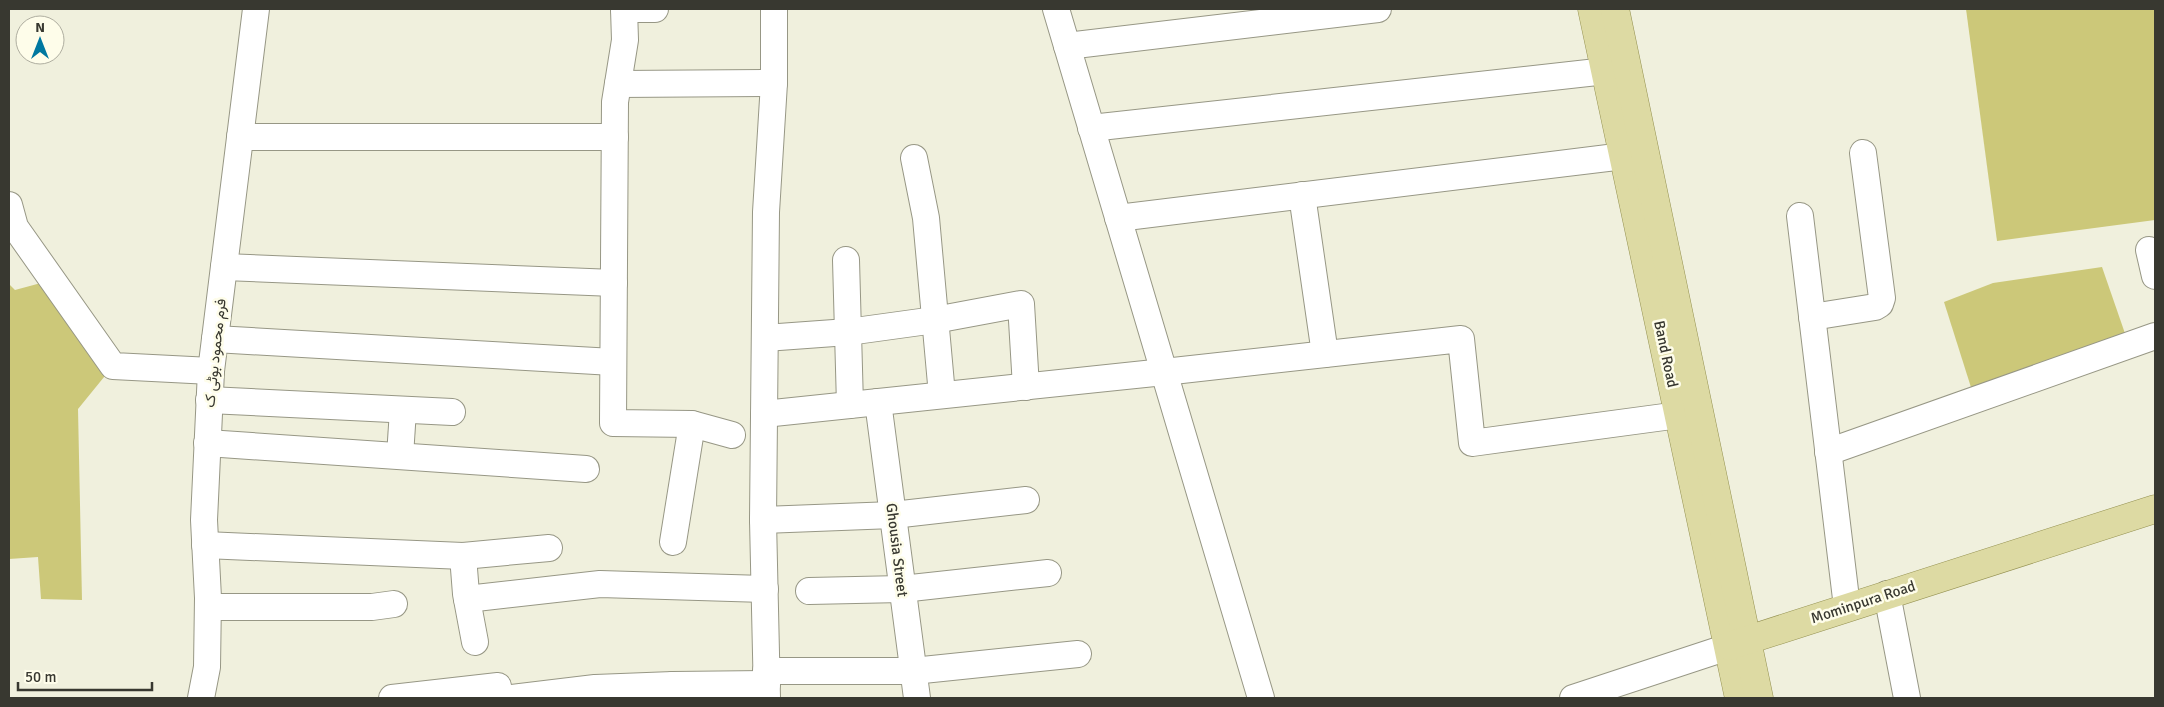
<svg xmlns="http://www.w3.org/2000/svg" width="2164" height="707" font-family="Signika,Vazirmatn,sans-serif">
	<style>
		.green { fill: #ccc879 }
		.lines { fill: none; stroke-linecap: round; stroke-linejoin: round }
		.minor-casing { stroke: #979785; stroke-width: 28 }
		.major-casing { stroke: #959252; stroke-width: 29 }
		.minor { stroke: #fff; stroke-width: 26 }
		.major { stroke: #dddaa3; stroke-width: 28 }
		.labels { text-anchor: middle; stroke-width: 5; stroke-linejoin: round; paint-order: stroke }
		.street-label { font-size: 15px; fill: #383830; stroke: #fefdea }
	</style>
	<rect width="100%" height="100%" fill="#f0f0dd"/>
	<!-- green -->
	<g class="green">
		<path d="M 1966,9 L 2155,9 L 2155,220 L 1997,241 Z"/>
		<path d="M 2102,267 L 2129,345 L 1975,400 L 1944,302 L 1993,283 Z"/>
		<path d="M 52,280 L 113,366 L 78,409 L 82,600 L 41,599 L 38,557 L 9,559 L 9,284 L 15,290 Z"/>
	</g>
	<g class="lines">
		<!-- minor casing -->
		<g class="minor-casing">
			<g id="minor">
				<path d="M 624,9 L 625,40 L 615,102 L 613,423 L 692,424 L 732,435"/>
				<path d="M 624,9 L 655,9"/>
				<path d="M 1056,9 L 1261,698"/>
				<path d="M 1067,46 L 1378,9"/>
				<path d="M 618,84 L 774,83"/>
				<path d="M 1091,128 L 1606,71"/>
				<path d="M 240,137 L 615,137"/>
				<path d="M 914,158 L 926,218 L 942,395"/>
				<path d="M 1302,195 L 1325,354"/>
				<path d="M 9,205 L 15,227 L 113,366 L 211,371"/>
				<path d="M 1800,216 L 1847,607"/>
				<path d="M 1118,218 L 1624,156"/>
				<path d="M 2149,250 L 2155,276"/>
				<path d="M 846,260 L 850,405"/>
				<path d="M 224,267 L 614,283"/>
				<path d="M 1812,317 L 1875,307 L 1880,304 L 1882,298 L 1863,153"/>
				<path d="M 765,338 L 848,332 L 935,320 L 1021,304 L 1026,387"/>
				<path d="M 215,339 L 613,362"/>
				<path d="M 209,400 L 452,412"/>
				<path d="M 878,402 L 917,698"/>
				<path d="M 764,414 L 1164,372 L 1461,339 L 1472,443 L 1679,415"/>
				<path d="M 207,443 L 586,469"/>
				<path d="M 1828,452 L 2155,336"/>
				<path d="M 400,456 L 403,410"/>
				<path d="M 763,520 L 893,515 L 1026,500"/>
				<path d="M 673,542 L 692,424"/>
				<path d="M 205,545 L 463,556 L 549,548"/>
				<path d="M 463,556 L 466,594 L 475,642"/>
				<path d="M 809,591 L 902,589 L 1048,573"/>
				<path d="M 1887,594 L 1907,698"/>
				<path d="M 467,599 L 600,584 L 765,589"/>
				<path d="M 208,607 L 372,607 L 394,604"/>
				<path d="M 766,671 L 913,671 L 1078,654"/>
				<path d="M 201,698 L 207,667 L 208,598 L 204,520 L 211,371 L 256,9"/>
				<path d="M 392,698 L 498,686"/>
				<path d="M 512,698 L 595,688 L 673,685"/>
				<path d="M 674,698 L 673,685 L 767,684"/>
				<path d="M 767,698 L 763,520 L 766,212 L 774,83 L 774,9"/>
				<path d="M 1573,698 L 1728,647"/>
			</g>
		</g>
		<!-- major casing -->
		<g class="major-casing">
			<g id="major">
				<path d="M 1592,9 L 1739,698"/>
				<path d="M 1615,9 L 1759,698"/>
				<path d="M 1729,646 L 2155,509"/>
			</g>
		</g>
		<!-- minor -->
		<use href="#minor" class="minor"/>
		<!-- major -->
		<use href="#major" class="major"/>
	</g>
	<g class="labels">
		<!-- street labels -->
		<g class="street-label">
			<text transform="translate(215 353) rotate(-84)" y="5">فرم محمود بوٹی ک</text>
			<text transform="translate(1666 354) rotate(78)" y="5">Band Road</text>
			<text transform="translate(897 550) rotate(83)" y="5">Ghousia Street</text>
			<text transform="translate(1863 602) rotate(-18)" y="5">Mominpura Road</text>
		</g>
	</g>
	<!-- border -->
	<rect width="2164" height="707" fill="none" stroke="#383830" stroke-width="20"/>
	<!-- north arrow -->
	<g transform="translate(40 40)"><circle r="24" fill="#fefdea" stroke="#afaea0"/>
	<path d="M0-4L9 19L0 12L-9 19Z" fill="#0078a0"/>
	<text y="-8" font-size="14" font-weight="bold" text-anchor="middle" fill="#383830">N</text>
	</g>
	<!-- scale -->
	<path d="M18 682v8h134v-8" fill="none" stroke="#383830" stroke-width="2.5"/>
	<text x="25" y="682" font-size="15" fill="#383830" stroke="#fefdea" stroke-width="4" paint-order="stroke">50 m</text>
</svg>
